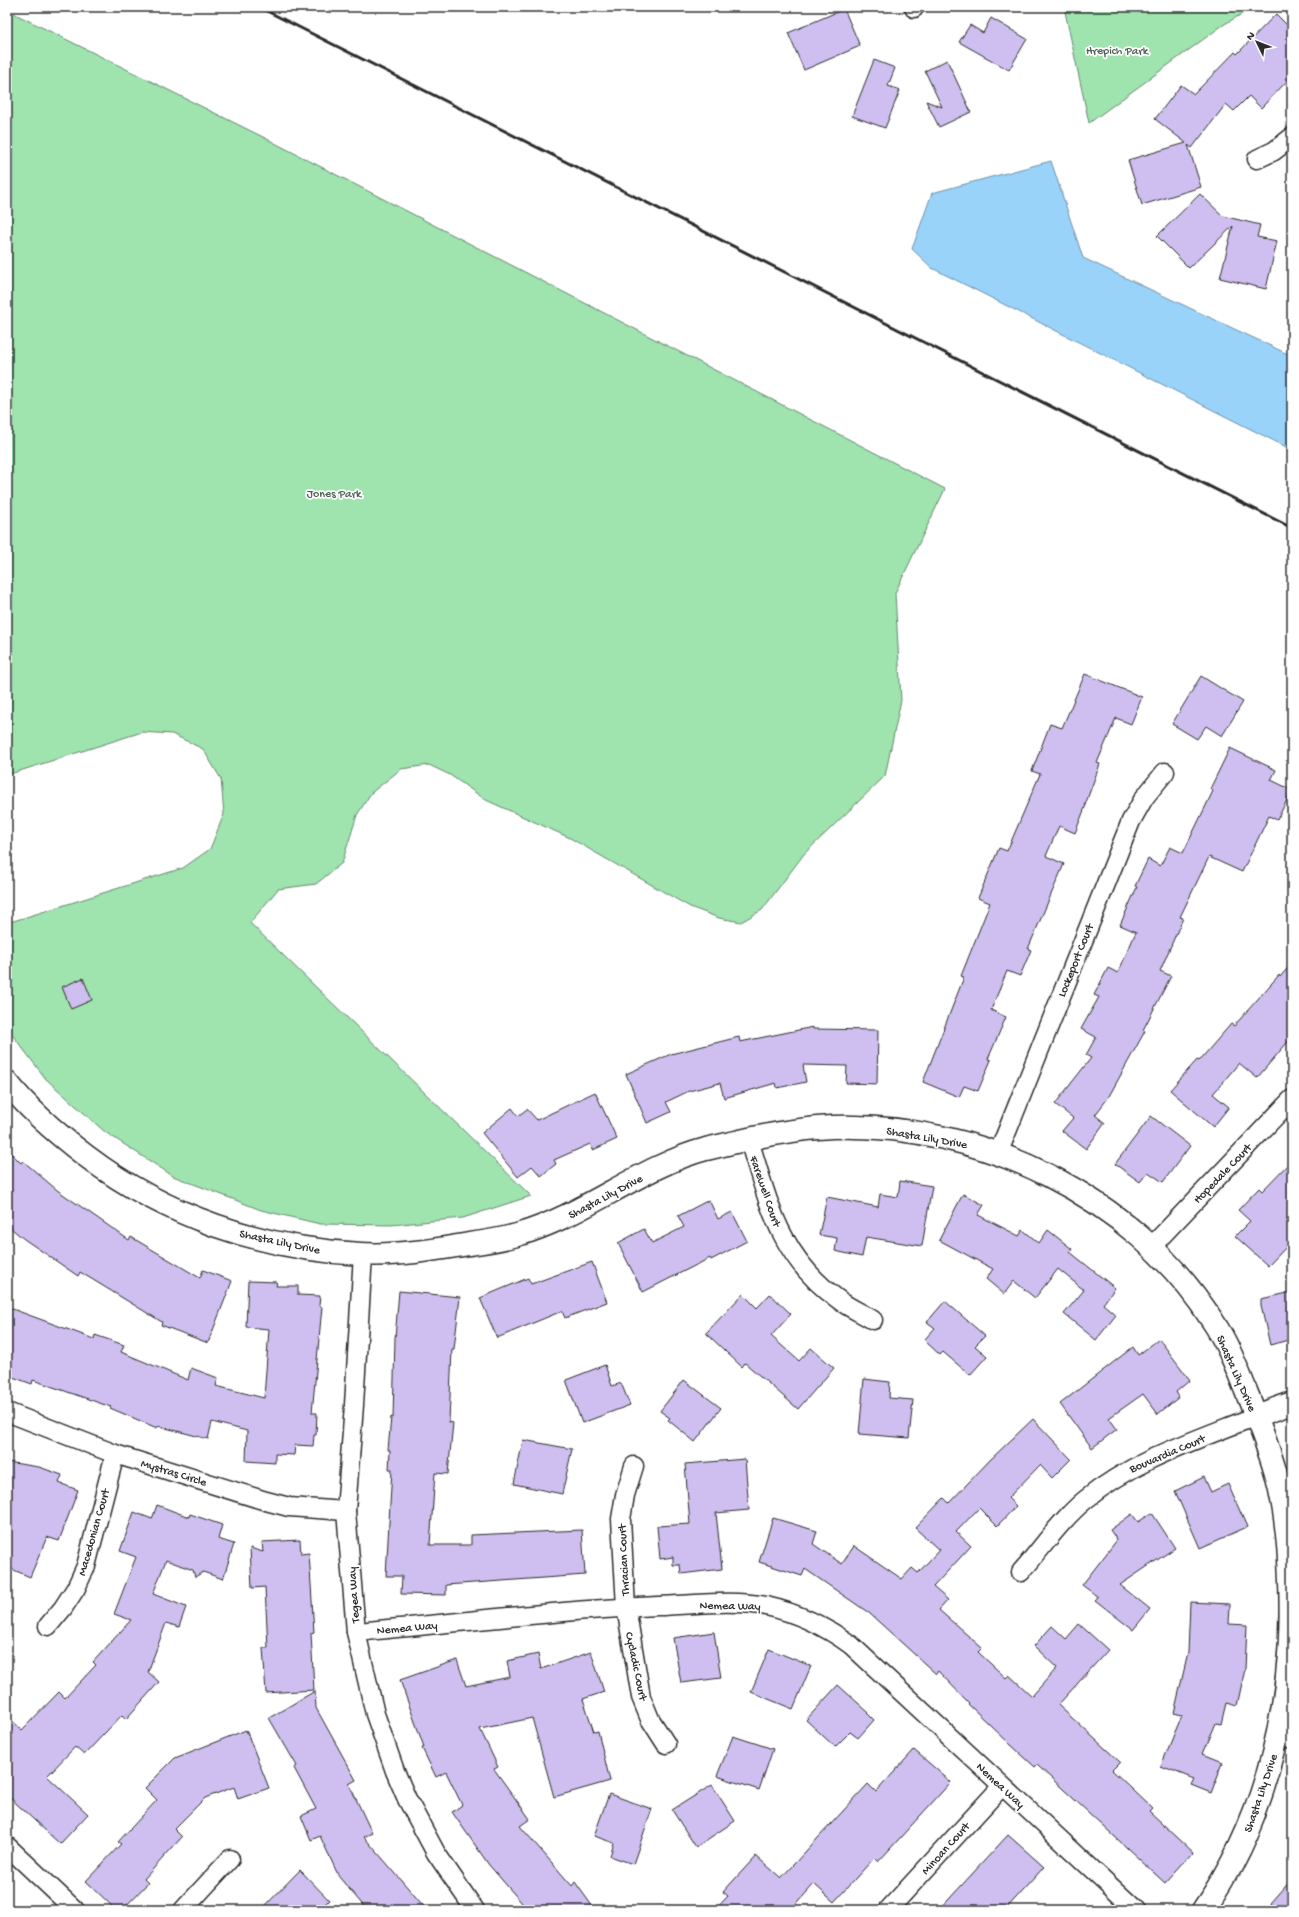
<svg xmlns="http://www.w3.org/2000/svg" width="1299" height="1917" font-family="'Gochi Hand',sans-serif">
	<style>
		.green { fill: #9fe3af; stroke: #65876d }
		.water { fill: #9ad3fa; stroke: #6e90a7 }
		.building { fill: #cfbff0; stroke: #2b2b2b }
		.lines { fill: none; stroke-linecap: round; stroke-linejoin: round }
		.street-casing { stroke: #2b2b2b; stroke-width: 21 }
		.secondary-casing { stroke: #2b2b2b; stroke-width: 25 }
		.street { stroke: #fff; stroke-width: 18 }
		.secondary { stroke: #fff; stroke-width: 22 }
		.rail { stroke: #2b2b2b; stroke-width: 3 }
		.labels { text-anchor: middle; stroke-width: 3.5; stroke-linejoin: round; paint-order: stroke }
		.park-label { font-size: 12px; fill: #4e6253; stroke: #fff }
		.street-label { font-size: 12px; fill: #2b2b2b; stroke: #fff }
	</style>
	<rect width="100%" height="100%" fill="#fff"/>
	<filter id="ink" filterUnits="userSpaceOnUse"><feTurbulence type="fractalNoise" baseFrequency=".025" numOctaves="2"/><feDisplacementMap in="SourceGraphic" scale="8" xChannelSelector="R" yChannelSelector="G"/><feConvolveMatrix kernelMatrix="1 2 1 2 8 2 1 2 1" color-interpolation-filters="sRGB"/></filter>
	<g filter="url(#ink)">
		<!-- green -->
		<g class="green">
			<path d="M 1064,7 L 1254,7 L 1223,25 L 1089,123 Z"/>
			<path d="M 7,10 L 267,139 L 945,489 L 895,593 L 901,700 L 885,776 L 804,854 L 762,910 L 741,922 L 719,918 L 690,907 L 570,838 L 486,800 L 450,775 L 429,765 L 401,769 L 371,793 L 357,815 L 342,863 L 316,884 L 278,889 L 250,923 L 531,1196 L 463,1218 L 391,1225 L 320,1224 L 261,1210 L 173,1176 L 105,1132 L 46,1079 L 7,1028 L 7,923 L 183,868 L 210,849 L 224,814 L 221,779 L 203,749 L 172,734 L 142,732 L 7,775 Z"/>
		</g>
		<!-- water -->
		<path class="water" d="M 1051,161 L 1083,258 L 1292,356 L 1292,450 L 932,268 L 912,249 L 932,193 Z"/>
		<!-- building -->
		<g class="building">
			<path d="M 844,9 L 860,46 L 804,70 L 788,33 Z"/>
			<path d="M 1276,14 L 1292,30 L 1292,76 L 1261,108 L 1249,96 L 1234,111 L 1226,104 L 1192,148 L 1188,145 L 1201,187 L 1142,205 L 1128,160 L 1186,143 L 1155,119 L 1181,85 L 1194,94 L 1235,52 L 1237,54 Z"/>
			<path d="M 991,18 L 1027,39 L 1009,70 L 959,42 L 970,25 L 983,33 Z"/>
			<path d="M 874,60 L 895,68 L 888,86 L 900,90 L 885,128 L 852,116 Z"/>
			<path d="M 947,60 L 971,112 L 939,127 L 926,101 L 942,107 L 925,71 Z"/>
			<path d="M 1200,194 L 1223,216 L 1260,225 L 1257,237 L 1277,241 L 1266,289 L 1220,278 L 1233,226 L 1189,268 L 1157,236 Z"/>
			<path d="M 1085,674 L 1142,697 L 1131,724 L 1116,718 L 1097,763 L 1100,764 L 1085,805 L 1086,805 L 1075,833 L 1059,826 L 1046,856 L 1064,864 L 1028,949 L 1031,950 L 1020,976 L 1007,971 L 991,1010 L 1006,1017 L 988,1059 L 991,1060 L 978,1091 L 964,1086 L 959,1097 L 923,1082 L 964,977 L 961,976 L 990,903 L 978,898 L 999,848 L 1007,851 L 1040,774 L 1032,771 L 1050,724 L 1062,728 Z"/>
			<path d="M 1201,676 L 1243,702 L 1222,736 L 1206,726 L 1197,739 L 1172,724 Z"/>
			<path d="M 1230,748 L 1276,770 L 1271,780 L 1292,790 L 1277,820 L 1269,816 L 1242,872 L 1209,857 L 1180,917 L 1183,918 L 1160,971 L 1171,976 L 1143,1030 L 1145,1031 L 1108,1098 L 1095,1115 L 1105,1123 L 1086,1149 L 1062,1131 L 1073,1118 L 1055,1104 L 1091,1058 L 1086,1055 L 1096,1037 L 1081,1029 L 1099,997 L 1094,995 L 1108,968 L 1118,973 L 1136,932 L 1120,925 L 1137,887 L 1135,886 L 1148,859 L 1160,866 L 1170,847 L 1183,853 L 1213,791 L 1210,789 Z"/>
			<path d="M 1292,963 L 1292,1037 L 1257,1078 L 1239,1063 L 1213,1094 L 1229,1107 L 1213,1127 L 1170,1090 L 1197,1060 L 1199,1061 L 1231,1024 L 1234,1026 L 1279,975 L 1280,977 Z"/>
			<path d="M 83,978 L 92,1000 L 71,1009 L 62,987 Z"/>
			<path d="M 813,1027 L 813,1029 L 878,1030 L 877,1084 L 846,1083 L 847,1066 L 803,1065 L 806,1082 L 777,1088 L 776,1083 L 724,1098 L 720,1083 L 689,1091 L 666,1102 L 671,1112 L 647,1123 L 626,1074 L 671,1054 L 739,1037 L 740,1042 Z"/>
			<path d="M 595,1092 L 617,1139 L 593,1150 L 590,1144 L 554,1160 L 556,1164 L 541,1176 L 532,1166 L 518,1177 L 482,1133 L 512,1108 L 518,1116 L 527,1109 L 537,1120 Z"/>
			<path d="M 1151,1116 L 1190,1146 L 1163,1182 L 1148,1172 L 1140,1182 L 1115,1164 Z"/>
			<path d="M 7,1149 L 21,1163 L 23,1161 L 57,1190 L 129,1240 L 131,1237 L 200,1278 L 203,1270 L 232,1281 L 208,1343 L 161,1325 L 162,1322 L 80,1272 L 78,1276 L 24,1239 L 7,1225 Z"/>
			<path d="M 1292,1160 L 1292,1241 L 1268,1266 L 1235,1236 L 1250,1221 L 1238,1210 L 1259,1188 L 1262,1191 Z"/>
			<path d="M 900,1181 L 932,1186 L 922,1246 L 866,1237 L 862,1257 L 835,1251 L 837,1238 L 819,1235 L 827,1197 L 878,1207 L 880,1194 L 898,1197 Z"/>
			<path d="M 963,1194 L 984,1205 L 978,1215 L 1019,1236 L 1023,1230 L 1039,1243 L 1048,1230 L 1072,1249 L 1070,1252 L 1115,1288 L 1103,1304 L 1116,1315 L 1096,1340 L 1064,1314 L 1084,1290 L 1058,1269 L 1035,1298 L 1014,1281 L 1004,1294 L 986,1279 L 993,1269 L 939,1240 Z"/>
			<path d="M 709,1200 L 718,1219 L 732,1212 L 747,1241 L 711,1260 L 710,1258 L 643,1292 L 618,1243 L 644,1229 L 652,1243 L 684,1227 L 678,1216 Z"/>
			<path d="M 592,1262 L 607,1302 L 565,1318 L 562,1311 L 497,1338 L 480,1298 L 528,1278 L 531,1284 Z"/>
			<path d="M 248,1281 L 277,1282 L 276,1286 L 298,1286 L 298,1295 L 320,1296 L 319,1306 L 322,1307 L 312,1413 L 317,1413 L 316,1435 L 314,1435 L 313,1446 L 295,1445 L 294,1455 L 275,1454 L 275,1463 L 246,1461 L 247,1431 L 212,1422 L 208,1439 L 158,1426 L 157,1428 L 110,1408 L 111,1407 L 33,1380 L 32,1384 L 7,1375 L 7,1307 L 94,1339 L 95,1335 L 124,1345 L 121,1352 L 188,1380 L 191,1368 L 218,1378 L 216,1386 L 264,1398 L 269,1329 L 246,1327 Z"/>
			<path d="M 399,1291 L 460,1297 L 454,1349 L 452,1349 L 449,1422 L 453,1423 L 448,1474 L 435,1473 L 430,1545 L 471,1545 L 471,1535 L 582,1530 L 585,1575 L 446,1585 L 446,1595 L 401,1594 L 402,1576 L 386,1576 L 392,1469 L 389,1469 L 390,1450 L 388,1450 L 391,1417 L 393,1418 L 395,1338 Z"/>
			<path d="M 1292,1292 L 1292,1339 L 1270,1345 L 1261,1306 L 1261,1299 Z"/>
			<path d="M 743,1294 L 757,1308 L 770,1294 L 791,1314 L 771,1336 L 799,1361 L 811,1348 L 834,1368 L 798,1409 L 745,1363 L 742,1367 L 706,1333 Z"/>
			<path d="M 945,1301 L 985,1336 L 975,1346 L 987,1356 L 970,1375 L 943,1352 L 940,1355 L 924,1340 L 935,1328 L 927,1322 Z"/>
			<path d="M 1159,1339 L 1190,1380 L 1176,1392 L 1179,1397 L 1158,1414 L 1143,1394 L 1109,1418 L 1117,1429 L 1092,1448 L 1060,1404 L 1133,1347 L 1138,1355 Z"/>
			<path d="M 605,1365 L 612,1386 L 621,1383 L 630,1405 L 582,1423 L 566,1380 Z"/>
			<path d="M 864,1379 L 890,1382 L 889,1398 L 913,1400 L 909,1438 L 859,1434 Z"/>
			<path d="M 684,1380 L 721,1408 L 695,1442 L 668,1420 L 670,1418 L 660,1411 Z"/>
			<path d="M 1033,1419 L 1071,1459 L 1052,1478 L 1040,1465 L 1008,1498 L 1016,1506 L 997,1526 L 979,1508 L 956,1532 L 971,1546 L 933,1587 L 948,1600 L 939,1610 L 982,1648 L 978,1652 L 1006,1678 L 1009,1675 L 1032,1696 L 1057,1668 L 1034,1646 L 1052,1626 L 1066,1639 L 1079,1624 L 1108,1650 L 1058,1705 L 1120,1762 L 1112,1770 L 1152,1808 L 1149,1811 L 1193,1852 L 1165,1883 L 1037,1765 L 1035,1767 L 1010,1744 L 968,1704 L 969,1703 L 938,1671 L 936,1674 L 869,1613 L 805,1569 L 802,1576 L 759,1562 L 773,1518 L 817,1531 L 813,1544 L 842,1564 L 854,1546 L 902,1579 L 912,1568 L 918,1573 L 939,1550 L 915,1528 L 944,1498 L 949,1503 L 990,1460 Z"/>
			<path d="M 523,1440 L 572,1449 L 562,1494 L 514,1484 Z"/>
			<path d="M 745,1459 L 749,1510 L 716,1513 L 722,1569 L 681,1574 L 680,1565 L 673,1565 L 673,1557 L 660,1559 L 657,1526 L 690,1524 L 685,1464 Z"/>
			<path d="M 7,1462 L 39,1467 L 62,1475 L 59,1483 L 78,1490 L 59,1541 L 47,1537 L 30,1577 L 7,1567 Z"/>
			<path d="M 1204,1477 L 1211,1492 L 1228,1484 L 1247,1527 L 1200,1548 L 1175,1491 Z"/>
			<path d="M 157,1505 L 189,1517 L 190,1514 L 222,1525 L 218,1539 L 234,1544 L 223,1579 L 203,1572 L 195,1577 L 193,1570 L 166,1560 L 153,1594 L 186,1607 L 179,1627 L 166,1623 L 148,1672 L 159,1682 L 126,1719 L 122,1715 L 84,1755 L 75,1747 L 47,1776 L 88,1814 L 60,1844 L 7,1795 L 7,1716 L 22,1730 L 59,1692 L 65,1698 L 96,1665 L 93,1662 L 131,1620 L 114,1614 L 136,1557 L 120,1551 L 134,1512 L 152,1519 Z"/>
			<path d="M 1152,1513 L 1175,1548 L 1120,1585 L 1150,1609 L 1133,1630 L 1095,1600 L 1098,1597 L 1082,1585 L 1117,1540 L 1110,1530 L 1132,1514 L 1138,1522 Z"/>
			<path d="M 300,1540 L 301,1554 L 309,1553 L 314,1632 L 311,1633 L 314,1690 L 266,1693 L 263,1648 L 268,1648 L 265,1587 L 252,1588 L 250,1548 L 263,1552 L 262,1542 Z"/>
			<path d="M 1190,1602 L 1230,1604 L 1229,1624 L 1247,1625 L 1245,1669 L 1237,1706 L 1226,1703 L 1221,1724 L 1216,1723 L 1203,1754 L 1223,1762 L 1211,1793 L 1191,1785 L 1194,1779 L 1161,1766 L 1182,1715 L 1174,1713 L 1188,1653 Z"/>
			<path d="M 714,1632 L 721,1678 L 681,1683 L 673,1638 Z"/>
			<path d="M 769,1649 L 811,1666 L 793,1709 L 751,1692 Z"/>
			<path d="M 591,1652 L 604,1692 L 583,1699 L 594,1732 L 598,1731 L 610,1781 L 554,1797 L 532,1718 L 480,1729 L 498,1767 L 494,1769 L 530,1819 L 520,1826 L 572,1886 L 575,1882 L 595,1910 L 528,1910 L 489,1865 L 452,1812 L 462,1805 L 446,1772 L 436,1777 L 422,1748 L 424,1747 L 400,1680 L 457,1660 L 466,1686 L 510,1677 L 507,1661 L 538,1654 L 541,1669 Z"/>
			<path d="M 838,1685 L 868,1712 L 867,1713 L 874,1720 L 858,1738 L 850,1732 L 835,1747 L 806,1720 Z"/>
			<path d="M 315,1691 L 316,1708 L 356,1780 L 349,1784 L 372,1833 L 364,1837 L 427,1910 L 367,1910 L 339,1877 L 320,1836 L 311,1840 L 301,1816 L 316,1809 L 294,1768 L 297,1766 L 269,1718 Z"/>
			<path d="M 246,1730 L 269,1788 L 238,1799 L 234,1787 L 205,1798 L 174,1829 L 182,1837 L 144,1879 L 148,1883 L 122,1910 L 116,1910 L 86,1881 L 121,1844 L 118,1842 L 157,1800 L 145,1788 L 175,1758 Z"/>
			<path d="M 733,1736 L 773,1749 L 759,1790 L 717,1776 Z"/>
			<path d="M 914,1750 L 951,1782 L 878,1862 L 874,1858 L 834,1902 L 814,1884 L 791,1910 L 715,1910 L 728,1896 L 723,1892 L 756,1856 L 781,1878 L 868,1784 L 876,1792 Z"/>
			<path d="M 712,1785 L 735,1821 L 696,1847 L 672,1810 Z"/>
			<path d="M 609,1794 L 652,1809 L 633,1864 L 610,1856 L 614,1843 L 594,1836 Z"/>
			<path d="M 1008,1835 L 1044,1867 L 1005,1910 L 939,1910 Z"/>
			<path d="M 300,1870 L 329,1900 L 319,1910 L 261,1910 Z"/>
			<path d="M 1292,1878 L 1292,1910 L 1264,1910 Z"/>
		</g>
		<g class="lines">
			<!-- street casing -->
			<g class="street-casing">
				<g id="street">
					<path d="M 914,8 L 914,7"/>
					<path d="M 1257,159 L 1274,151 L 1292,137"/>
					<path d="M 749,1140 C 769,1204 780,1258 839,1300 C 849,1308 862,1313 873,1320"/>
					<path d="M 998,1154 L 1131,821 L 1144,798 L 1165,772"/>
					<path d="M 1151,1247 L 1292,1099"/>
					<path d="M 363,1254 L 354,1405 L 346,1511 L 356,1632 L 375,1714 L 395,1771 L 407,1799 L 436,1853 L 475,1910"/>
					<path d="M 7,1412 L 115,1454 L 266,1501 L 289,1507 L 346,1511"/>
					<path d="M 634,1466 L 625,1495 L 621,1519 L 626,1607 L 641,1697 L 650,1719 L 666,1744"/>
					<path d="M 1021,1572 C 1042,1548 1060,1521 1085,1500 C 1135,1459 1197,1440 1256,1416"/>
					<path d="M 48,1626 L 63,1608 L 76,1588 L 86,1566 L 115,1454"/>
					<path d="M 356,1632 C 456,1623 557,1610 658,1606 C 693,1605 731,1599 766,1606 C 798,1613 825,1626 851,1645 L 1136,1910"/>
					<path d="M 1279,1735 L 1292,1739"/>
					<path d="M 7,1846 L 75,1910"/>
					<path d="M 183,1910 L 230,1859"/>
					<path d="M 888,1910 L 1002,1786"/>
				</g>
			</g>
			<!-- secondary casing -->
			<g class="secondary-casing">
				<g id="secondary">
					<path d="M 7,1082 C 29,1110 57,1134 86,1156 C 165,1216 262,1249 361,1254 C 397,1256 433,1250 469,1244 C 485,1242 502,1239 517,1235 C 584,1216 639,1167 706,1149 C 747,1139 790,1129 832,1127 C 979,1122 1132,1195 1212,1320 C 1227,1342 1236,1366 1246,1391 C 1257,1418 1268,1446 1276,1474 C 1286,1509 1289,1545 1290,1582 C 1295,1696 1269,1816 1203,1910"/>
					<path d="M 1256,1416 L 1292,1403"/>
				</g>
			</g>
			<!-- street -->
			<use href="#street" class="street"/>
			<!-- secondary -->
			<use href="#secondary" class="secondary"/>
			<!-- rail -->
			<path class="rail" d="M 259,7 L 1292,528"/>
		</g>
	</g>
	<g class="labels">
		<!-- park labels -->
		<g class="park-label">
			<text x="1117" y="54">Hrepich Park</text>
			<text x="334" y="497">Jones Park</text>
		</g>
		<!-- street labels -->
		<g class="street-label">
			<text transform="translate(1075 960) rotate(-68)" y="4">Lockeport Court</text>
			<text transform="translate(927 1137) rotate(10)" y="4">Shasta Lily Drive</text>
			<text transform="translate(1222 1173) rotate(-46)" y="4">Hopedale Court</text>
			<text transform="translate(766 1191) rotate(71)" y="4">Farewell Court</text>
			<text transform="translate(605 1196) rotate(-28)" y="4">Shasta Lily Drive</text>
			<text transform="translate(280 1241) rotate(12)" y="4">Shasta Lily Drive</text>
			<text transform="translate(1237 1373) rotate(66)" y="4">Shasta Lily Drive</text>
			<text transform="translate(1167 1453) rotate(-23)" y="4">Bouvardia Court</text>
			<text transform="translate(174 1472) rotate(17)" y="4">Mystras Circle</text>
			<text transform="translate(93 1532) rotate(-74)" y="4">Macedonian Court</text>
			<text transform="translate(623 1560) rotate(-93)" y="4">Thracian Court</text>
			<text transform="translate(353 1595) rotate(-94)" y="4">Tegea Way</text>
			<text transform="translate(730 1605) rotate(1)" y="4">Nemea Way</text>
			<text transform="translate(407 1627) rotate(-5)" y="4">Nemea Way</text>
			<text transform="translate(637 1666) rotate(78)" y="4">Cycladic Court</text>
			<text transform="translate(1001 1785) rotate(43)" y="4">Nemea Way</text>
			<text transform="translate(1260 1793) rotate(-71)" y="4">Shasta Lily Drive</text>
			<text transform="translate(945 1848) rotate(-48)" y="4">Minoan Court</text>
		</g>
	</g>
	<!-- margin -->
	<rect width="1299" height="1917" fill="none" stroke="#fff" stroke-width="24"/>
	<rect x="12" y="12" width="1275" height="1893" fill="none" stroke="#2b2b2b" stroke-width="1.5" filter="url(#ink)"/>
	<!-- north arrow -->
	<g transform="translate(1257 42) rotate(313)" stroke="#ffffff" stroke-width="3" paint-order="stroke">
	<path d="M0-3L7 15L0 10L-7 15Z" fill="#2b2b2b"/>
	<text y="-6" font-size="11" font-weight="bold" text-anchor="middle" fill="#2b2b2b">N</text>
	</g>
</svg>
